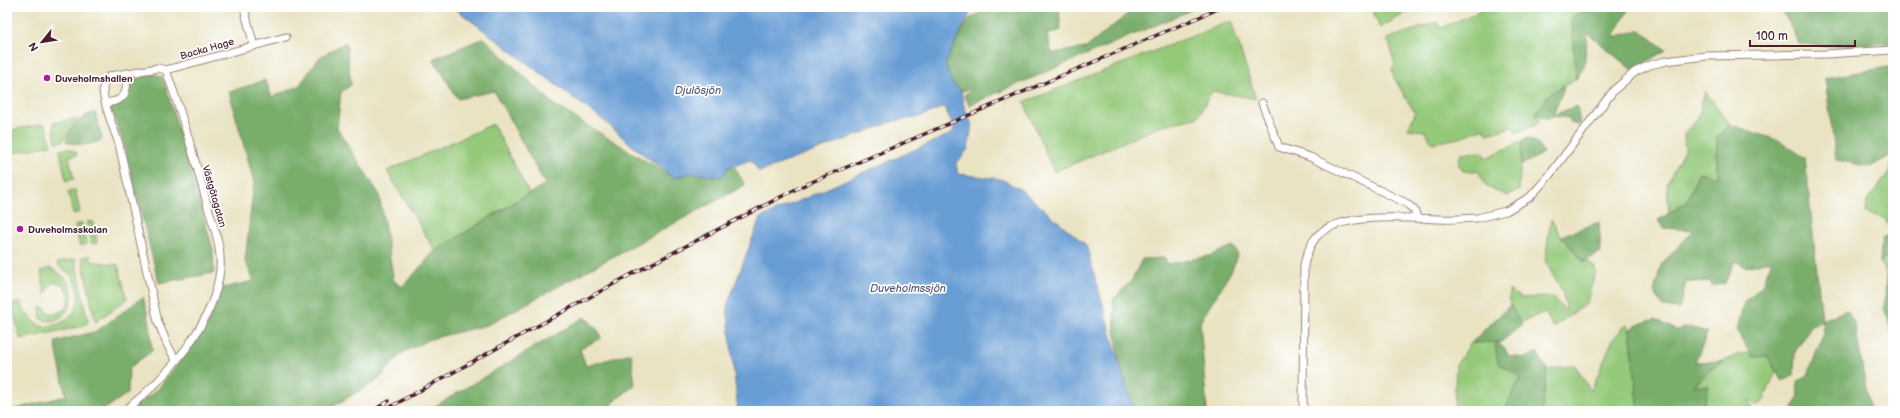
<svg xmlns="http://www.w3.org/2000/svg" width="1900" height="418" font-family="'Balsamiq Sans',sans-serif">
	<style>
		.green { fill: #95c97a; stroke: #707452 }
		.forest { fill: #78ad6a; stroke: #61664a }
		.water { fill: #689dd4; stroke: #595e80 }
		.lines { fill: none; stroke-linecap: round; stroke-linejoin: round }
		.street-casing { stroke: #9a8176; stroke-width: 9 }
		.street { stroke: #fff; stroke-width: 7 }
		.rail-casing { stroke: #4a1f2b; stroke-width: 3.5 }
		.rail { stroke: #fff; stroke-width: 2; stroke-dasharray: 6; stroke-linecap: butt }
		.poi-dot { fill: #b5179e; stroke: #fff; stroke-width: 1.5 }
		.labels { text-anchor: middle; stroke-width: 3.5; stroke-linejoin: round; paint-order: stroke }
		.street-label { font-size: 10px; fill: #4a1f2b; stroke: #fff }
		.poi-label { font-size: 10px; font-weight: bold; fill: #4a1f2b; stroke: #fff; text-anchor: start }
		.water-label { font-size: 11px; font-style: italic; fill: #585877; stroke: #fff }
	</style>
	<rect width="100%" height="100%" fill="#fff"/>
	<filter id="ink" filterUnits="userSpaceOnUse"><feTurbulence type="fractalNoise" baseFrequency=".025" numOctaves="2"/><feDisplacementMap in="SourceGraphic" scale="8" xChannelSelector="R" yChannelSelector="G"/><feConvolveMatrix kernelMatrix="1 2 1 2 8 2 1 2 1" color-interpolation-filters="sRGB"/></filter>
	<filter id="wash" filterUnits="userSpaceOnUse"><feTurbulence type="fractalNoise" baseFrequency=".012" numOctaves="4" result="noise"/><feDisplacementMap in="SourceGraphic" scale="16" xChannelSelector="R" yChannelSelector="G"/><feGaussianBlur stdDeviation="0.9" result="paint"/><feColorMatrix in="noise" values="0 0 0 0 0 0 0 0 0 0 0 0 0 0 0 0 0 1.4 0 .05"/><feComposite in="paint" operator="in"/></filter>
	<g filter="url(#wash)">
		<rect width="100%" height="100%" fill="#e9e3c2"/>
		<!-- green -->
		<g class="green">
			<path d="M 1371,7 L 1416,7 L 1380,28 Z"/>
			<path d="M 1490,7 L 1493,13 L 1507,7 L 1587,7 L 1572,19 L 1576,79 L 1548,95 L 1536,114 L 1541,122 L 1517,133 L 1513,127 L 1487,134 L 1484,128 L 1459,138 L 1432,143 L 1425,131 L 1408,129 L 1415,113 L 1394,78 L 1392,68 L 1395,66 L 1390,45 L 1387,39 L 1437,22 L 1441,28 Z"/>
			<path d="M 1231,21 L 1256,99 L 1212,91 L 1197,118 L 1163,125 L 1054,172 L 1024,102 Z"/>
			<path d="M 1705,91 L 1730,124 L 1717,138 L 1717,178 L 1699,172 L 1686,203 L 1669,213 L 1667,183 L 1685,149 L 1684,134 L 1698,118 Z"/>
			<path d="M 78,118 L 63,141 L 56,142 L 53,123 Z"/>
			<path d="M 42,124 L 46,126 L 51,145 L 7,154 L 7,131 Z"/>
			<path d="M 493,124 L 529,193 L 435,251 L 387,171 Z"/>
			<path d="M 1522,141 L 1519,190 L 1508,196 L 1487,187 L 1478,171 L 1463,171 L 1458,163 L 1461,153 L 1483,152 L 1486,158 Z"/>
			<path d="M 68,148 L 76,152 L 77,155 L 69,157 L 74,179 L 66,181 L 60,150 Z"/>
			<path d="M 1893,155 L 1893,233 L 1884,218 L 1866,213 L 1867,201 L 1889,173 Z"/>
			<path d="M 75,190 L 80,212 L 73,214 L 68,192 Z"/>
			<path d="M 1551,219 L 1561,236 L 1584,262 L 1587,261 L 1593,265 L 1596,271 L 1586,304 L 1553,327 L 1545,312 L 1520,323 L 1510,305 L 1509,290 L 1521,298 L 1551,297 L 1567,311 L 1562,290 L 1545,261 Z"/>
			<path d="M 93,221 L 97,243 L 92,244 L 87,222 Z"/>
			<path d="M 82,223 L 87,244 L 80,246 L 75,225 Z"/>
			<path d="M 1893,252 L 1893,272 L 1887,275 L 1880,263 Z"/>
			<path d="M 90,255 L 91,261 L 118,265 L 127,299 L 97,321 L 95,321 L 82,257 Z"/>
			<path d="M 75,259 L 88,322 L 83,326 L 21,339 L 20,338 L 12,304 L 21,302 L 25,313 L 40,326 C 69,329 89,304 72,277 C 68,271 60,270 57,263 Z"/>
			<path d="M 51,268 C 58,273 66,277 70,285 C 79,302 61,328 41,319 L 40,308 L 45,308 L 48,313 C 76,317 74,279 52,283 L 45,294 L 41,271 Z"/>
			<path d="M 1627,324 L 1630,329 L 1639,411 L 1542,411 L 1547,370 L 1575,365 L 1591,391 L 1613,339 Z"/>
			<path d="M 1501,342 L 1495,345 L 1521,377 L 1507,405 L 1507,411 L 1454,411 L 1456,365 L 1471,343 Z"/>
			<path d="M 1750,352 L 1752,357 L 1767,356 L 1776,371 L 1763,402 L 1757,405 L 1748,401 L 1752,408 L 1751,411 L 1702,411 L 1708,386 L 1694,387 C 1709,369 1726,356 1750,352 Z"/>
		</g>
		<!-- forest -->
		<g class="forest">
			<path d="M 993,7 L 1059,7 L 1061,30 L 1047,35 L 1052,53 L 1086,48 L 1136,7 L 1198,7 L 969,105 L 964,95 L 974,89 L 961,91 L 951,81 L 945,64 L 951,51 L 969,19 Z"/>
			<path d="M 1587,7 L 1633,7 L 1628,10 L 1614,37 L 1640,30 L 1666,50 L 1632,70 L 1588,33 L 1584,66 L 1576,79 L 1572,18 Z"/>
			<path d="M 1781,7 L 1893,7 L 1893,43 L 1830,46 L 1799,44 Z"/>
			<path d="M 484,38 L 557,107 L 674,178 L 691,173 L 722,177 L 727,168 L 734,166 L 745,185 L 487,325 L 430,339 L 402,353 L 377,381 L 325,411 L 130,411 L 158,389 L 202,333 L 223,288 L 254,281 L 245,261 L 254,182 L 229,92 L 265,80 L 272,97 L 299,86 L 320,57 L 346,42 L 351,85 L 341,92 L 337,128 L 379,194 L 394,281 L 402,287 L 435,251 L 545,184 L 494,91 L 458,99 L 433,59 Z"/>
			<path d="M 1893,66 L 1893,154 L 1870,167 L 1836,160 L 1825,78 Z"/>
			<path d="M 155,74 L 163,77 L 213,249 L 214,273 L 159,283 L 123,142 L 110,106 C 129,105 129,97 131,80 Z"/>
			<path d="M 1565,85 L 1553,115 L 1577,106 L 1580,124 L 1577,125 L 1571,123 L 1569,118 L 1553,116 L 1547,119 L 1536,114 L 1548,95 Z"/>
			<path d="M 95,112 L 102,139 C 91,147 79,145 66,142 C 71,125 79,118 95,112 Z"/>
			<path d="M 1729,124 L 1780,141 L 1805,158 L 1822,320 L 1847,310 L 1855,325 L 1870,411 L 1839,411 L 1835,407 L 1832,411 L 1792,411 L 1798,397 L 1797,382 L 1808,375 L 1823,335 L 1822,321 L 1811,327 L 1795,352 L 1794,376 L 1781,380 L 1767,356 L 1752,357 L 1737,330 L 1744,303 L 1763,284 L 1772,260 L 1746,267 L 1735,261 L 1725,283 L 1712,286 L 1708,281 L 1686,282 L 1679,309 L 1663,307 L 1654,292 L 1661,265 L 1694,230 L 1663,228 L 1658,220 L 1686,203 L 1699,172 L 1717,177 L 1717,138 Z"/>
			<path d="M 1528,138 L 1538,144 L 1543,153 L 1521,166 L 1522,141 Z"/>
			<path d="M 1599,222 L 1601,252 L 1584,262 L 1561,236 Z"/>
			<path d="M 1893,233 L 1893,252 L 1880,263 L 1882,239 Z"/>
			<path d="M 1233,246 L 1238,254 L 1232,270 L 1200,322 L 1207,411 L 1134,411 L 1120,365 L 1115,330 L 1113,299 L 1132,280 L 1142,259 L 1164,258 L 1168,264 L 1209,256 Z"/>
			<path d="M 1893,272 L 1893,335 L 1884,308 L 1887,275 Z"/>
			<path d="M 143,297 L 150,323 L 152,351 L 129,368 L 128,393 L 102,411 L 7,411 L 66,396 L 55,342 L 97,331 Z"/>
			<path d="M 1510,305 L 1522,325 L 1501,342 L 1471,343 Z"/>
			<path d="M 585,317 L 598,330 L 601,338 L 580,349 L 586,366 L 631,353 L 635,385 L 612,403 L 611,411 L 427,411 Z"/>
			<path d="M 1655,319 L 1676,330 L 1689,327 L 1708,332 L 1695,362 L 1724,361 L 1707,371 L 1694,386 L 1709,386 L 1702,411 L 1684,408 L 1682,411 L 1639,411 L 1630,329 L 1642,323 Z"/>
			<path d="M 1498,343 L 1505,349 L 1509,356 L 1526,358 L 1537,352 L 1547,370 L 1542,411 L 1507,411 L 1507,405 L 1521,377 L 1498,363 L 1495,345 Z"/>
		</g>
		<!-- water -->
		<path class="water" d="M 453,7 L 973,7 L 945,64 L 951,81 L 961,91 L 964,106 L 972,125 L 968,149 L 956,164 L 958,174 L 1001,179 L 1020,189 L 1086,245 L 1133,411 L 738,411 L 727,306 L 760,218 L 953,133 L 954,127 L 944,107 L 919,117 L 895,121 L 759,172 L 751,160 L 727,168 L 722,177 L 691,173 L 674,178 L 635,148 L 604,121 Z"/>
	</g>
	<g filter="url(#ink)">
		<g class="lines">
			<!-- street casing -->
			<g class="street-casing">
				<g id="street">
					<path d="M 245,12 L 254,46"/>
					<path d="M 166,70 L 286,37"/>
					<path d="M 106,103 C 126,101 127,93 127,74"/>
					<path d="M 1262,103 L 1279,147 L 1310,157 L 1406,203 L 1414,210 L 1418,218"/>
					<path d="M 124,411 C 166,379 215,324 220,269 C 222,247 213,224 207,204 C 195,159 182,114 166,70 L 158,68 L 110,76 C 106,80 103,83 103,89 C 103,104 114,129 119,144 L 158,322 L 168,346 L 176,360"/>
					<path d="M 1303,411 L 1304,265 C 1307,252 1312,238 1323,231 C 1349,213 1408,218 1440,219 C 1452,220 1465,218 1477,218 L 1506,211 L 1530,197 L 1548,177 L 1614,90 L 1635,72 L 1650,65 L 1666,61 L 1706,56 L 1825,54 L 1893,50"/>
				</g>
			</g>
			<!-- street -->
			<use href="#street" class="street"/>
			<!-- rail casing -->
			<g class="rail-casing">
				<g id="rail">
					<path d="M 372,411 L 389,401"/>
					<path d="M 383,411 L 630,275 L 800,187 L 1223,7"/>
				</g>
			</g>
			<!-- rail -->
			<use href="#rail" class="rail"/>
		</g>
	</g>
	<!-- markers -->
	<g class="poi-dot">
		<circle cx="47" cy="78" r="4"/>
		<circle cx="20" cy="229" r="4"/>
	</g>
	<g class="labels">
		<!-- street labels -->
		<g class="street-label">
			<text transform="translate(207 48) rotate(-16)" y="4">Backa Hage</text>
			<text transform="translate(215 196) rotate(74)" y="4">Västgötagatan</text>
		</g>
		<!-- poi labels -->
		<g class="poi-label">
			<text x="55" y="82">Duveholmshallen</text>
			<text x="28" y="233">Duveholmsskolan</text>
		</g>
		<!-- water labels -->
		<g class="water-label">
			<text x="698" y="94">Djulösjön</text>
			<text x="908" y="292">Duveholmssjön</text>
		</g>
	</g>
	<!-- margin -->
	<rect width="1900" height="418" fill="none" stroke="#fff" stroke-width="24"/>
	<!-- north arrow -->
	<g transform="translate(42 42) rotate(240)" stroke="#ffffff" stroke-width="3" paint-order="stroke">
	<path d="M0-3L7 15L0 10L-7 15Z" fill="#4a1f2b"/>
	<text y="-6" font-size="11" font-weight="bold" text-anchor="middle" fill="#4a1f2b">N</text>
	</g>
	<!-- scale -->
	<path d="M1750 40v6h105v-6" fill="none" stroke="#4a1f2b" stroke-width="2"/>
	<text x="1756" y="40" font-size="12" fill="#4a1f2b" stroke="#ffffff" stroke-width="3" paint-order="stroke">100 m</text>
</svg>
